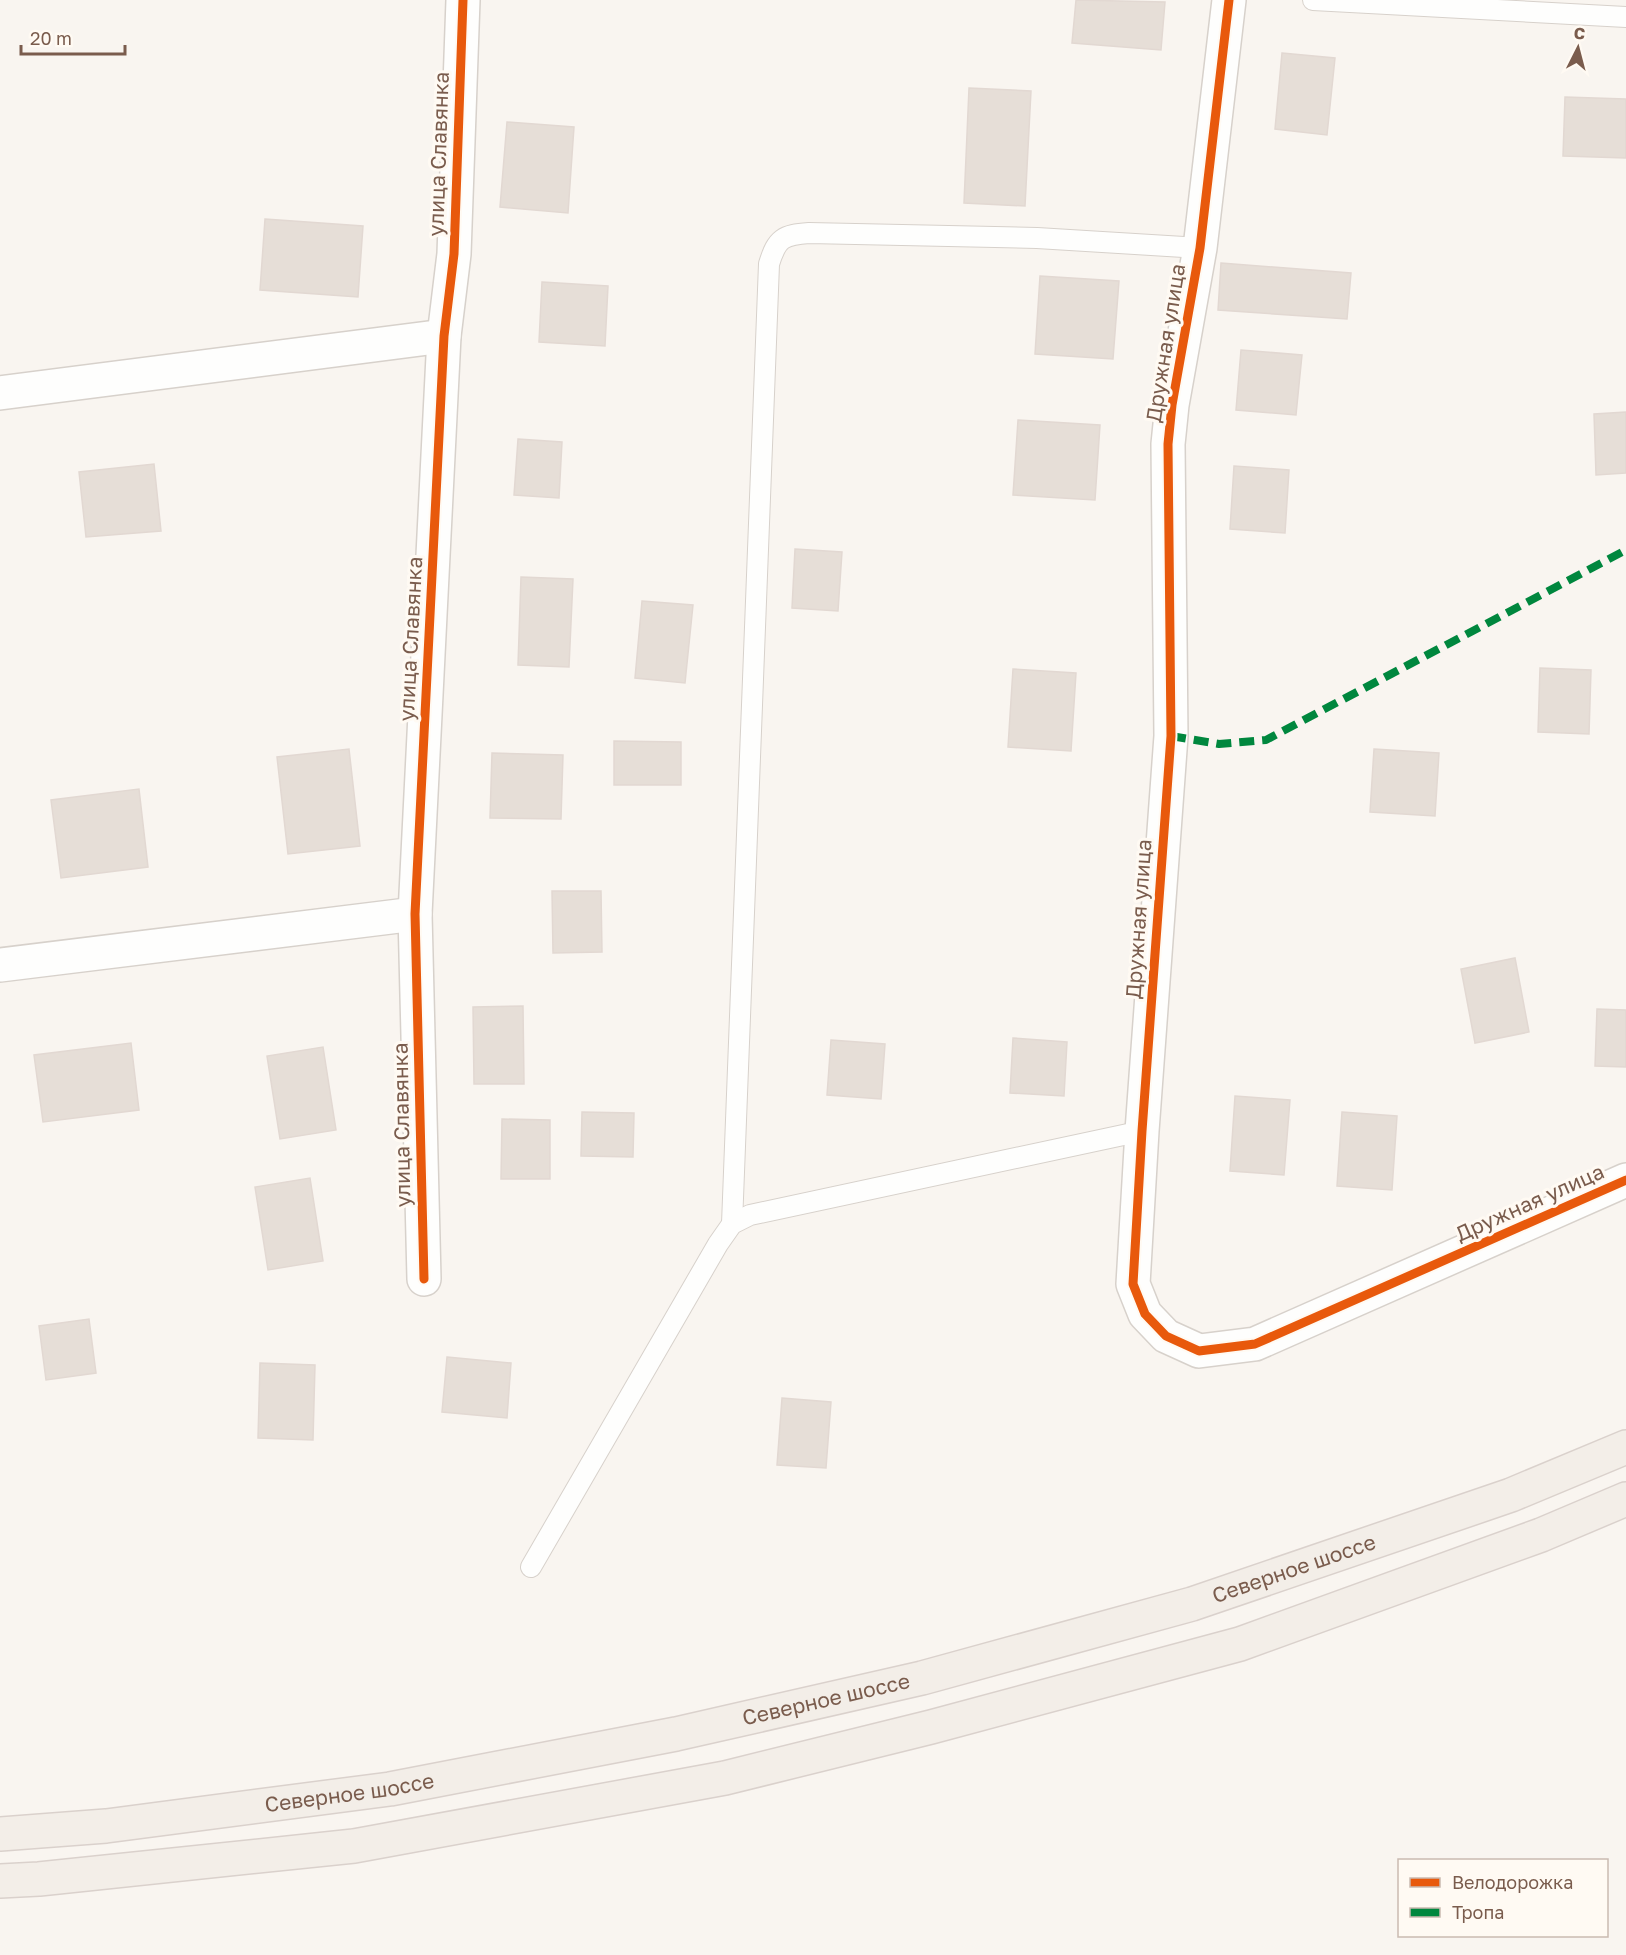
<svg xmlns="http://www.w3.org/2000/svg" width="1626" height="1955" font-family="'Golos Text',sans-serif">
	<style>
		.building { fill: #e6ded7; stroke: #e2d8d2; stroke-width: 1.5 }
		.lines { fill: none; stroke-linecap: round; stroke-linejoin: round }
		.service-casing { stroke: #d7d1cb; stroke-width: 22 }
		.minor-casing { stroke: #d7d1cb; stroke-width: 36 }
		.primary-casing { stroke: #dad1cc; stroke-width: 36 }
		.service { stroke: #fefefd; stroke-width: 20 }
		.minor { stroke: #fefefd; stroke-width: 33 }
		.primary { stroke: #f3eee8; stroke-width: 33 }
		.quiet { stroke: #00873e; stroke-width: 8; stroke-dasharray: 15 8; stroke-linecap: butt }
		.cycleway-casing { stroke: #fffaf3; stroke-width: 13 }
		.cycleway { stroke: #e8590c; stroke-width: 9 }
		.labels { text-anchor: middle; stroke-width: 6; stroke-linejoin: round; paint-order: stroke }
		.street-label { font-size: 21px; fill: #7a5c4d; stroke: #fffaf3 }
	</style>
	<rect width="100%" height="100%" fill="#f9f5f0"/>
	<!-- building -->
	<g class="building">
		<path d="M 1076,0 L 1165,2 L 1161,50 L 1072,43 Z"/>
		<path d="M 1282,53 L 1335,58 L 1327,135 L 1275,129 Z"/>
		<path d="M 969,88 L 1031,91 L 1025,206 L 964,203 Z"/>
		<path d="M 1565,97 L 1626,99 L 1626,158 L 1563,156 Z"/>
		<path d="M 507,122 L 574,127 L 568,213 L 500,207 Z"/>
		<path d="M 265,219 L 363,226 L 358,297 L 260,290 Z"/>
		<path d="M 1221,263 L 1351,273 L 1347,319 L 1218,310 Z"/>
		<path d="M 1040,276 L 1119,281 L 1113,359 L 1035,354 Z"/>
		<path d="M 542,282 L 608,286 L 605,346 L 539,342 Z"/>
		<path d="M 1241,350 L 1302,355 L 1296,415 L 1236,410 Z"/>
		<path d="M 1626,412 L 1626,473 L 1596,475 L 1594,414 Z"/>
		<path d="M 1018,420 L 1100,425 L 1095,500 L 1013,495 Z"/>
		<path d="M 518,439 L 562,442 L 559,498 L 514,495 Z"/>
		<path d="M 154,464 L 161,531 L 86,537 L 79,472 Z"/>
		<path d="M 1234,466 L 1289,470 L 1285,533 L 1230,529 Z"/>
		<path d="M 795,549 L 842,552 L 838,611 L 792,608 Z"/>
		<path d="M 521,577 L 573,579 L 569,667 L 518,665 Z"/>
		<path d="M 642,601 L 693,605 L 685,683 L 635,678 Z"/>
		<path d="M 1540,668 L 1591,670 L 1589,734 L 1538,732 Z"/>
		<path d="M 1013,669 L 1076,673 L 1071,751 L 1008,747 Z"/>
		<path d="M 614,741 L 681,742 L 681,785 L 614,785 Z"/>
		<path d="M 349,749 L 360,846 L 288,854 L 277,757 Z"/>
		<path d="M 1374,749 L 1439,753 L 1435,816 L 1370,812 Z"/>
		<path d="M 492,753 L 563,755 L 561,819 L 490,818 Z"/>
		<path d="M 139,789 L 148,867 L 61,878 L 51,800 Z"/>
		<path d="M 552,891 L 601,891 L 602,952 L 553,953 Z"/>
		<path d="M 1515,958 L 1529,1032 L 1475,1043 L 1461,969 Z"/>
		<path d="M 523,1006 L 524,1084 L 474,1084 L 473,1007 Z"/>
		<path d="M 1597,1009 L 1626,1010 L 1626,1067 L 1595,1066 Z"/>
		<path d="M 1013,1038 L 1067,1042 L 1064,1096 L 1010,1093 Z"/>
		<path d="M 831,1040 L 885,1044 L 881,1099 L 827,1095 Z"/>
		<path d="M 131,1043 L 139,1110 L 43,1122 L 34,1055 Z"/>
		<path d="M 323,1047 L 336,1130 L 280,1139 L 267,1056 Z"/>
		<path d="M 1235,1096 L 1290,1100 L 1284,1175 L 1230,1171 Z"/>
		<path d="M 582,1112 L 634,1113 L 633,1157 L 581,1156 Z"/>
		<path d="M 1342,1112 L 1397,1116 L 1392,1190 L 1337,1186 Z"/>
		<path d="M 502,1119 L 550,1120 L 550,1179 L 501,1179 Z"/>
		<path d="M 310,1178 L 323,1261 L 268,1270 L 255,1187 Z"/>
		<path d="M 89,1319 L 96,1373 L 46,1380 L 39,1326 Z"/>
		<path d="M 447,1357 L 511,1363 L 507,1418 L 442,1412 Z"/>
		<path d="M 260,1363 L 315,1365 L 313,1440 L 258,1438 Z"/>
		<path d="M 782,1398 L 831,1402 L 826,1468 L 777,1465 Z"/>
	</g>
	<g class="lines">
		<!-- service casing -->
		<g class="service-casing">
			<g id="service">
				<path d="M 1313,0 L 1626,17"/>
				<path d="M 732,1224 L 769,264 C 777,238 783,235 809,233 L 1037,238 L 1200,248"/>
				<path d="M 531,1567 L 718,1244 L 732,1224 L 750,1215 L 1142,1131"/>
			</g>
		</g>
		<!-- minor casing -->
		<g class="minor-casing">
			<g id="minor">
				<path d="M 1229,0 L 1200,248 L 1172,405 L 1168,444 L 1171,736 L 1142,1131 L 1133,1284 L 1145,1314 L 1166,1336 L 1199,1351 L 1255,1344 L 1626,1180"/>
				<path d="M 0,393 L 444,336"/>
				<path d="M 0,965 L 415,914"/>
				<path d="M 424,1279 L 415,914 L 444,336 L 454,254 L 463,0"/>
			</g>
		</g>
		<!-- primary casing -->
		<g class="primary-casing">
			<g id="primary">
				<path id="s1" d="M 0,1834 L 106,1826 L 390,1789 L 676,1734 L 922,1678 L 1192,1604 L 1511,1495 L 1626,1447"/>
				<path d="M 0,1881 L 39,1879 L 354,1846 L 725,1778 L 931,1727 L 1240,1644 L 1541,1535 L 1626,1499"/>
			</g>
		</g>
		<!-- service -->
		<use href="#service" class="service"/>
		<!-- minor -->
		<use href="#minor" class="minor"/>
		<!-- primary -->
		<use href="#primary" class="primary"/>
		<!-- quiet -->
		<path class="quiet" d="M 1171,736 L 1219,744 L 1266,740 L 1626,550"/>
		<!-- cycleway casing -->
		<g class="cycleway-casing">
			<g id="cycleway">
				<path d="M 1229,0 L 1200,248 L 1172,405 L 1168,444 L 1171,736 L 1142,1131 L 1133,1284 L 1145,1314 L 1166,1336 L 1199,1351 L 1255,1344 L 1626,1180"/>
				<path d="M 424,1279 L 415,914 L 444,336 L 454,254 L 463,0"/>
			</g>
		</g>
		<!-- cycleway -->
		<use href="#cycleway" class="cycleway"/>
	</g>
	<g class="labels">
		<!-- street labels -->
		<g class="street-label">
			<text transform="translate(439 154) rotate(-88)" y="7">улица Славянка</text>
			<text transform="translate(1166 343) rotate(-81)" y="7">Дружная улица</text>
			<text transform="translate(411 639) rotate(-87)" y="7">улица Славянка</text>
			<text transform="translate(1139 919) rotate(-86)" y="7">Дружная улица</text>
			<text transform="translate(402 1125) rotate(-91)" y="7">улица Славянка</text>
			<text transform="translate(1530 1203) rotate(-24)" y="7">Дружная улица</text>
			<text dy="7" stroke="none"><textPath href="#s1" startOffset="1324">Северное шоссе</textPath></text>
			<text dy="7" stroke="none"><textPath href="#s1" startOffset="838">Северное шоссе</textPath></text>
			<text dy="7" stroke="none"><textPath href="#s1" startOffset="352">Северное шоссе</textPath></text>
		</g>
	</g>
	<!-- legend -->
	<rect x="1398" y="1859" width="210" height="78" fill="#fffaf3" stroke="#cabbb1" stroke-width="1.5"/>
	<rect x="1410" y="1878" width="30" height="9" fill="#e8590c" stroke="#cabbb1" stroke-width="1.5"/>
	<text x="1452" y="1889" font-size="18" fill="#7a5c4d">Велодорожка</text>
	<rect x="1410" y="1908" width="30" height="9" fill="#00873e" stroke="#cabbb1" stroke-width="1.5"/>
	<text x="1452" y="1919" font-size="18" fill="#7a5c4d">Тропа</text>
	<!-- north arrow -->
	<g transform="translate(1578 48) rotate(6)" stroke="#fffaf3" stroke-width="4.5" paint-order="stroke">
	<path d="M0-4.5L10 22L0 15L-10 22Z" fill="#7a5c4d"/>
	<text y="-9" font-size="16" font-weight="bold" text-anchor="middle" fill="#7a5c4d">С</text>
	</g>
	<!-- scale -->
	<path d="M21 45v9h104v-9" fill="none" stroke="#7a5c4d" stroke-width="3"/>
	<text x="30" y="45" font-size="18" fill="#7a5c4d" stroke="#fffaf3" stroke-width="4.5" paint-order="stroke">20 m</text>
</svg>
